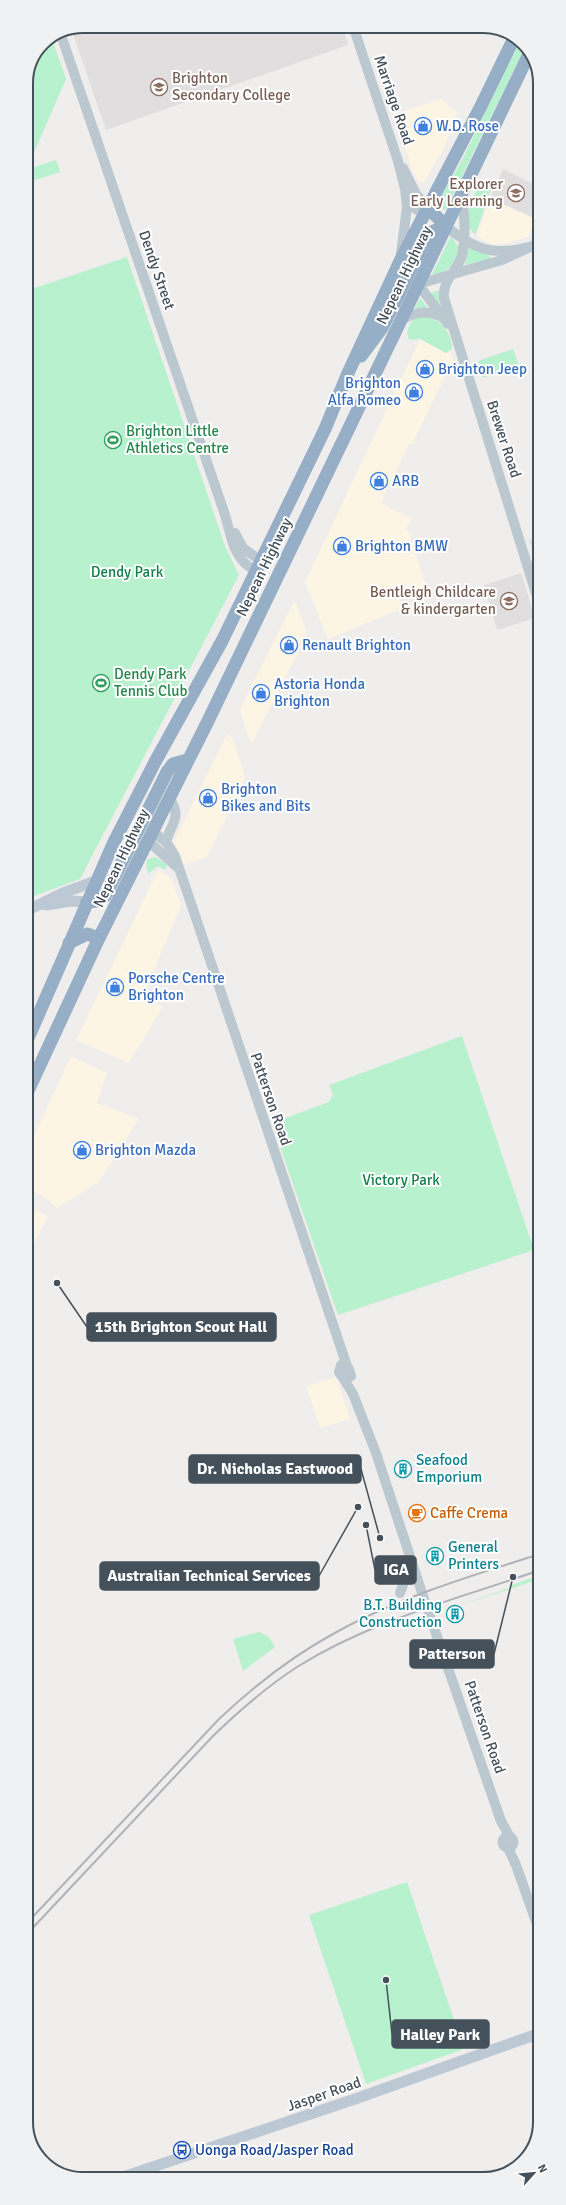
<svg xmlns="http://www.w3.org/2000/svg" width="566" height="2205" font-family="Signika,sans-serif">
	<style>
		.commercial { fill: #fcf5e4 }
		.education { fill: #e1dedf }
		.green { fill: #b8f1cd }
		.lines { fill: none; stroke-linecap: round; stroke-linejoin: round }
		.tertiary { stroke: #bcc8d0; stroke-width: 10 }
		.secondary { stroke: #bcc9d5; stroke-width: 11 }
		.trunk { stroke: #96aec6; stroke-width: 13 }
		.rail { stroke: #afb2b8; stroke-width: 2 }
		.labels { text-anchor: middle; stroke-width: 4; stroke-linejoin: round; paint-order: stroke }
		.education-label { font-size: 15px; fill: #785e54; stroke: #fff; text-anchor: end }
		.street-label { font-size: 15px; fill: #44515b; stroke: #fff }
		.shop-label { font-size: 15px; fill: #366cbe; stroke: #fff; text-anchor: start }
		.leisure-label { font-size: 15px; fill: #27864d; stroke: #fff; text-anchor: start }
		.park-label { font-size: 15px; fill: #127f47; stroke: #fff }
		.culture-label { font-size: 15px; fill: #0d838f; stroke: #fff; text-anchor: start }
		.food-label { font-size: 15px; fill: #c56008; stroke: #fff; text-anchor: start }
		.transit-label { font-size: 15px; fill: #164399; stroke: #fff; text-anchor: start }
		.rim { fill: none; stroke: #44515b; stroke-width: 2 }
		.leader { fill: none; stroke: #44515b; stroke-width: 1.5 }
		.callout-dot { fill: #44515b; stroke: #fff; stroke-width: 1.5 }
		.callout { fill: #44515b; stroke: #44515b; stroke-width: 1.5 }
		.callout-label { font-size: 16px; text-anchor: middle; font-weight: bold; fill: #fff }
	</style>
	<rect width="100%" height="100%" fill="#f0eded"/>
	<!-- commercial -->
	<g class="commercial">
		<path d="M 441,99 L 457,112 L 444,148 L 424,182 L 420,183 L 413,172 L 394,114 Z"/>
		<path d="M 490,198 L 536,219 L 528,237 L 504,244 L 490,244 L 477,236 Z"/>
		<path d="M 420,339 L 446,353 L 450,351 L 453,360 L 412,445 L 409,444 L 381,503 L 412,519 L 406,529 L 412,533 L 410,536 L 427,589 L 399,596 L 403,608 L 328,639 L 305,582 Z"/>
		<path d="M 293,603 L 296,603 L 307,634 L 251,745 L 240,709 Z"/>
		<path d="M 227,734 L 233,738 L 245,778 L 207,857 L 184,865 L 174,841 Z"/>
		<path d="M 158,870 L 171,878 L 181,905 L 144,994 L 163,1007 L 129,1063 L 76,1040 Z"/>
		<path d="M 71,1056 L 107,1073 L 97,1103 L 139,1119 L 99,1182 L 57,1208 L 48,1200 L 27,1188 L 27,1151 Z"/>
		<path d="M 27,1206 L 48,1216 L 27,1258 Z"/>
		<path d="M 336,1377 L 350,1419 L 320,1428 L 306,1386 Z"/>
	</g>
	<!-- education -->
	<g class="education">
		<path d="M 83,26 L 342,26 L 348,45 L 106,130 L 72,31 Z"/>
		<path d="M 503,169 L 539,187 L 539,211 L 536,219 L 490,198 Z"/>
		<path d="M 539,537 L 539,572 L 529,540 Z"/>
		<path d="M 521,573 L 535,618 L 497,630 L 484,585 Z"/>
	</g>
	<!-- green -->
	<g class="green">
		<path d="M 52,39 L 66,79 L 26,171 L 26,83 L 43,43 Z"/>
		<path d="M 520,41 L 525,47 L 445,211 L 440,205 L 439,199 L 462,160 Z"/>
		<path d="M 56,160 L 60,172 L 32,181 L 28,169 Z"/>
		<path d="M 491,182 L 493,184 C 486,201 482,218 475,235 L 468,226 C 468,207 471,187 491,182 Z"/>
		<path d="M 451,236 L 458,246 C 458,261 448,275 432,274 Z"/>
		<path d="M 468,246 L 490,256 L 490,259 L 465,265 Z"/>
		<path d="M 127,257 L 225,546 L 239,575 L 80,879 L 26,899 L 26,291 Z"/>
		<path d="M 440,290 L 442,308 L 431,293 Z"/>
		<path d="M 420,298 L 427,307 L 414,310 Z"/>
		<path d="M 420,315 C 435,319 444,322 450,337 C 451,342 453,345 452,349 L 446,353 L 420,339 L 410,340 C 403,331 412,319 420,315 Z"/>
		<path d="M 513,349 L 519,366 L 483,378 L 478,361 Z"/>
		<path d="M 156,857 L 167,865 L 165,870 L 158,866 L 148,874 L 146,863 L 148,859 Z"/>
		<path d="M 462,1036 L 534,1250 L 338,1315 L 272,1123 L 329,1102 L 333,1094 L 329,1085 Z"/>
		<path d="M 540,1575 L 540,1579 L 458,1606 L 509,1588 L 509,1586 Z"/>
		<path d="M 259,1632 L 269,1637 L 275,1647 L 243,1671 L 233,1639 Z"/>
		<path d="M 540,1880 L 540,1903 L 533,1882 Z"/>
		<path d="M 407,1882 L 463,2046 L 461,2050 L 366,2084 L 309,1915 Z"/>
	</g>
	<g class="lines">
		<!-- tertiary -->
		<g class="tertiary">
			<path d="M 353,26 L 398,161 L 405,189 L 407,207 L 401,254"/>
			<path d="M 61,35 L 224,512 C 232,535 231,558 256,571"/>
			<path d="M 403,168 L 416,194 L 427,207"/>
			<path d="M 462,193 C 464,213 467,239 461,258 C 456,272 442,281 444,298 L 539,603"/>
			<path d="M 407,197 L 412,206 L 423,214"/>
			<path d="M 446,226 C 477,253 500,257 539,244"/>
			<path d="M 418,284 L 502,260 L 528,248"/>
			<path d="M 418,284 L 448,324"/>
			<path d="M 400,320 C 417,312 427,309 444,318"/>
			<path d="M 235,533 L 243,548 L 261,561"/>
			<path d="M 152,831 L 166,842 L 175,856 L 347,1366"/>
			<path d="M 148,841 L 177,867"/>
			<path d="M 166,842 C 171,823 183,817 169,798"/>
			<path d="M 341,1365 L 349,1369 L 351,1376 L 347,1378 L 342,1376 L 339,1372 Z"/>
			<path d="M 342,1376 L 353,1394 L 376,1453 L 424,1599 L 501,1821 L 510,1837"/>
			<path d="M 400,1593 L 412,1560"/>
			<circle cx="508" cy="1842" r="5.5"/>
			<path d="M 508,1848 L 516,1865 L 540,1933"/>
		</g>
		<!-- secondary -->
		<g class="secondary">
			<path d="M 46,905 L 71,901 L 87,902"/>
			<path d="M 26,911 L 63,893 L 96,881"/>
			<path d="M 117,2179 L 355,2099 L 540,2033"/>
		</g>
		<!-- trunk -->
		<g class="trunk">
			<path d="M 427,207 L 446,226"/>
			<path d="M 361,356 L 382,328 L 429,233 L 446,226"/>
			<path d="M 87,902 L 98,901 L 105,896 L 167,772 L 173,764 L 187,760"/>
			<path d="M 69,943 L 87,934 L 99,938"/>
			<path d="M 26,1043 L 113,844 L 155,762 L 222,641 L 325,429 L 348,373 L 401,259 L 481,106 L 514,38"/>
			<path d="M 27,1093 L 99,938 L 208,721 L 529,54"/>
		</g>
		<!-- rail -->
		<g class="rail">
			<path d="M 27,1923 L 219,1719 C 254,1686 291,1657 333,1634 C 397,1598 470,1576 540,1554"/>
			<path d="M 27,1934 L 213,1736 C 239,1711 266,1687 297,1667 C 372,1620 458,1599 540,1570"/>
		</g>
	</g>
	<!-- icons -->
	<defs>
		<g id="school-ring" transform="scale(0.9)"><circle r="9.5" fill="#fff" stroke="#8d6e63" stroke-width="1.5"/><path d="M0-5L7-2L0 1L-7-2ZM-4 1L0 2.5L4 1V4Q0 6-4 4Z" fill="#8d6e63"/></g>
		<g id="shop-ring" transform="scale(0.9)"><circle r="9.5" fill="#fff" stroke="#3f7fe0" stroke-width="1.5"/><path d="M-5-2.5h2.3a2.7 3.5 0 0 1 5.4 0H5L5.5 6h-11ZM-1.5-2.5h3a1.5 2.3 0 0 0-3 0Z" fill="#3f7fe0"/></g>
		<g id="stadium-ring" transform="scale(0.9)"><circle r="9.5" fill="#fff" stroke="#2e9e5b" stroke-width="1.5"/><path d="M0-5a6.5 5 0 1 0 0 10a6.5 5 0 1 0 0-10ZM-3.5-1.8h7v3.6h-7Z" fill="#2e9e5b"/></g>
		<g id="building-ring" transform="scale(0.9)"><circle r="9.5" fill="#fff" stroke="#0f9aa8" stroke-width="1.5"/><path d="M-4-6H4V6H1V3H-1V6H-4ZM-2.5-4.3h1.7v1.8h-1.7ZM.8-4.3h1.7v1.8H.8ZM-2.5-1h1.7V.8h-1.7ZM.8-1h1.7V.8H.8Z" fill="#0f9aa8"/></g>
		<g id="cafe-ring" transform="scale(0.9)"><circle r="9.5" fill="#fff" stroke="#e8710a" stroke-width="1.5"/><path d="M-5.5-4.5H6V0H3Q3 3.5 0 3.5H-2.5Q-5.5 3.5-5.5 0ZM3-3.2v2h1.7v-2ZM-6 4.5H4V6H-6Z" fill="#e8710a"/></g>
		<g id="bus-ring" transform="scale(0.9)"><circle r="9.5" fill="#fff" stroke="#1a4fb4" stroke-width="1.5"/><path d="M-5-6H5V4H4V6H2V4H-2V6H-4V4H-5ZM-3.5-4V0h7V-4ZM-3.5 1.2v1.5H-2V1.2ZM2 1.2v1.5H3.5V1.2Z" fill="#1a4fb4"/></g>
	</defs>
	<g fill-rule="evenodd">
		<use href="#school-ring" x="159" y="87"/>
		<use href="#shop-ring" x="423" y="126"/>
		<use href="#school-ring" x="516" y="193"/>
		<use href="#shop-ring" x="425" y="369"/>
		<use href="#shop-ring" x="414" y="392"/>
		<use href="#stadium-ring" x="113" y="440"/>
		<use href="#shop-ring" x="379" y="481"/>
		<use href="#shop-ring" x="342" y="546"/>
		<use href="#school-ring" x="509" y="601"/>
		<use href="#shop-ring" x="289" y="645"/>
		<use href="#stadium-ring" x="101" y="683"/>
		<use href="#shop-ring" x="261" y="693"/>
		<use href="#shop-ring" x="208" y="798"/>
		<use href="#shop-ring" x="115" y="987"/>
		<use href="#shop-ring" x="82" y="1150"/>
		<use href="#building-ring" x="403" y="1469"/>
		<use href="#cafe-ring" x="417" y="1513"/>
		<use href="#building-ring" x="435" y="1556"/>
		<use href="#building-ring" x="455" y="1614"/>
		<use href="#bus-ring" x="182" y="2150"/>
	</g>
	<g class="labels">
		<!-- education labels -->
		<g class="education-label">
			<text x="172" y="83" text-anchor="start">Brighton<tspan x="172" dy="17">Secondary College</tspan></text>
			<text x="503" y="189">Explorer<tspan x="503" dy="17">Early Learning</tspan></text>
			<text x="496" y="597">Bentleigh Childcare<tspan x="496" dy="17">&amp; kindergarten</tspan></text>
		</g>
		<!-- street labels -->
		<g class="street-label">
			<text transform="translate(394 100) rotate(71)" y="5">Marriage Road</text>
			<text transform="translate(157 270) rotate(71)" y="5">Dendy Street</text>
			<text transform="translate(404 275) rotate(-64)" y="5">Nepean Highway</text>
			<text transform="translate(504 439) rotate(72)" y="5">Brewer Road</text>
			<text transform="translate(264 567) rotate(-64)" y="5">Nepean Highway</text>
			<text transform="translate(121 858) rotate(-64)" y="5">Nepean Highway</text>
			<text transform="translate(271 1099) rotate(71)" y="5">Patterson Road</text>
			<text transform="translate(485 1727) rotate(71)" y="5">Patterson Road</text>
			<text transform="translate(324 2094) rotate(-19)" y="5">Jasper Road</text>
		</g>
		<!-- shop labels -->
		<g class="shop-label">
			<text x="436" y="131">W.D. Rose</text>
			<text x="438" y="374">Brighton Jeep</text>
			<text x="401" y="388" text-anchor="end">Brighton<tspan x="401" dy="17">Alfa Romeo</tspan></text>
			<text x="392" y="486">ARB</text>
			<text x="355" y="551">Brighton BMW</text>
			<text x="302" y="650">Renault Brighton</text>
			<text x="274" y="689">Astoria Honda<tspan x="274" dy="17">Brighton</tspan></text>
			<text x="221" y="794">Brighton<tspan x="221" dy="17">Bikes and Bits</tspan></text>
			<text x="128" y="983">Porsche Centre<tspan x="128" dy="17">Brighton</tspan></text>
			<text x="95" y="1155">Brighton Mazda</text>
		</g>
		<!-- leisure labels -->
		<g class="leisure-label">
			<text x="126" y="436">Brighton Little<tspan x="126" dy="17">Athletics Centre</tspan></text>
			<text x="114" y="679">Dendy Park<tspan x="114" dy="17">Tennis Club</tspan></text>
		</g>
		<!-- park labels -->
		<g class="park-label">
			<text x="127" y="577">Dendy Park</text>
			<text x="401" y="1185">Victory Park</text>
		</g>
		<!-- culture labels -->
		<g class="culture-label">
			<text x="416" y="1465">Seafood<tspan x="416" dy="17">Emporium</tspan></text>
			<text x="448" y="1552">General<tspan x="448" dy="17">Printers</tspan></text>
			<text x="442" y="1610" text-anchor="end">B.T. Building<tspan x="442" dy="17">Construction</tspan></text>
		</g>
		<!-- food labels -->
		<g class="food-label">
			<text x="430" y="1518">Caffe Crema</text>
		</g>
		<!-- transit labels -->
		<g class="transit-label">
			<text x="195" y="2155">Uonga Road/Jasper Road</text>
		</g>
	</g>
	<!-- crop -->
	<path d="M0 0H566V2205H0ZM83 33H483A50 50 0 0 1 533 83V2122A50 50 0 0 1 483 2172H83A50 50 0 0 1 33 2122V83A50 50 0 0 1 83 33Z" fill="#f0f1f2" fill-rule="evenodd"/>
	<path class="rim" d="M83 33H483A50 50 0 0 1 533 83V2122A50 50 0 0 1 483 2172H83A50 50 0 0 1 33 2122V83A50 50 0 0 1 83 33Z"/>
	<!-- callouts -->
	<path class="leader" d="M57 1283L87 1327M380 1538L361 1469M366 1525L375 1570M358 1507L319 1576M513 1577L494 1654M386 1980L392 2034"/>
	<g class="callout-dot">
		<circle cx="57" cy="1283" r="4"/>
		<circle cx="380" cy="1538" r="4"/>
		<circle cx="366" cy="1525" r="4"/>
		<circle cx="358" cy="1507" r="4"/>
		<circle cx="513" cy="1577" r="4"/>
		<circle cx="386" cy="1980" r="4"/>
	</g>
	<g class="callout">
		<rect x="87" y="1313" width="189" height="28" rx="4"/>
		<rect x="189" y="1455" width="172" height="28" rx="4"/>
		<rect x="375" y="1556" width="41" height="28" rx="4"/>
		<rect x="100" y="1562" width="219" height="28" rx="4"/>
		<rect x="410" y="1640" width="84" height="28" rx="4"/>
		<rect x="392" y="2020" width="97" height="28" rx="4"/>
	</g>
	<g class="callout-label">
		<text x="181" y="1332">15th Brighton Scout Hall</text>
		<text x="275" y="1474">Dr. Nicholas Eastwood</text>
		<text x="396" y="1575">IGA</text>
		<text x="209" y="1581">Australian Technical Services</text>
		<text x="452" y="1659">Patterson</text>
		<text x="440" y="2040">Halley Park</text>
	</g>
	<!-- north arrow -->
	<g transform="translate(534 2173) rotate(63)" stroke="#ffffff" stroke-width="3" paint-order="stroke">
	<path d="M0-3L7 15L0 10L-7 15Z" fill="#44515b"/>
	<text y="-6" font-size="11" font-weight="bold" text-anchor="middle" fill="#44515b">N</text>
	</g>
</svg>
